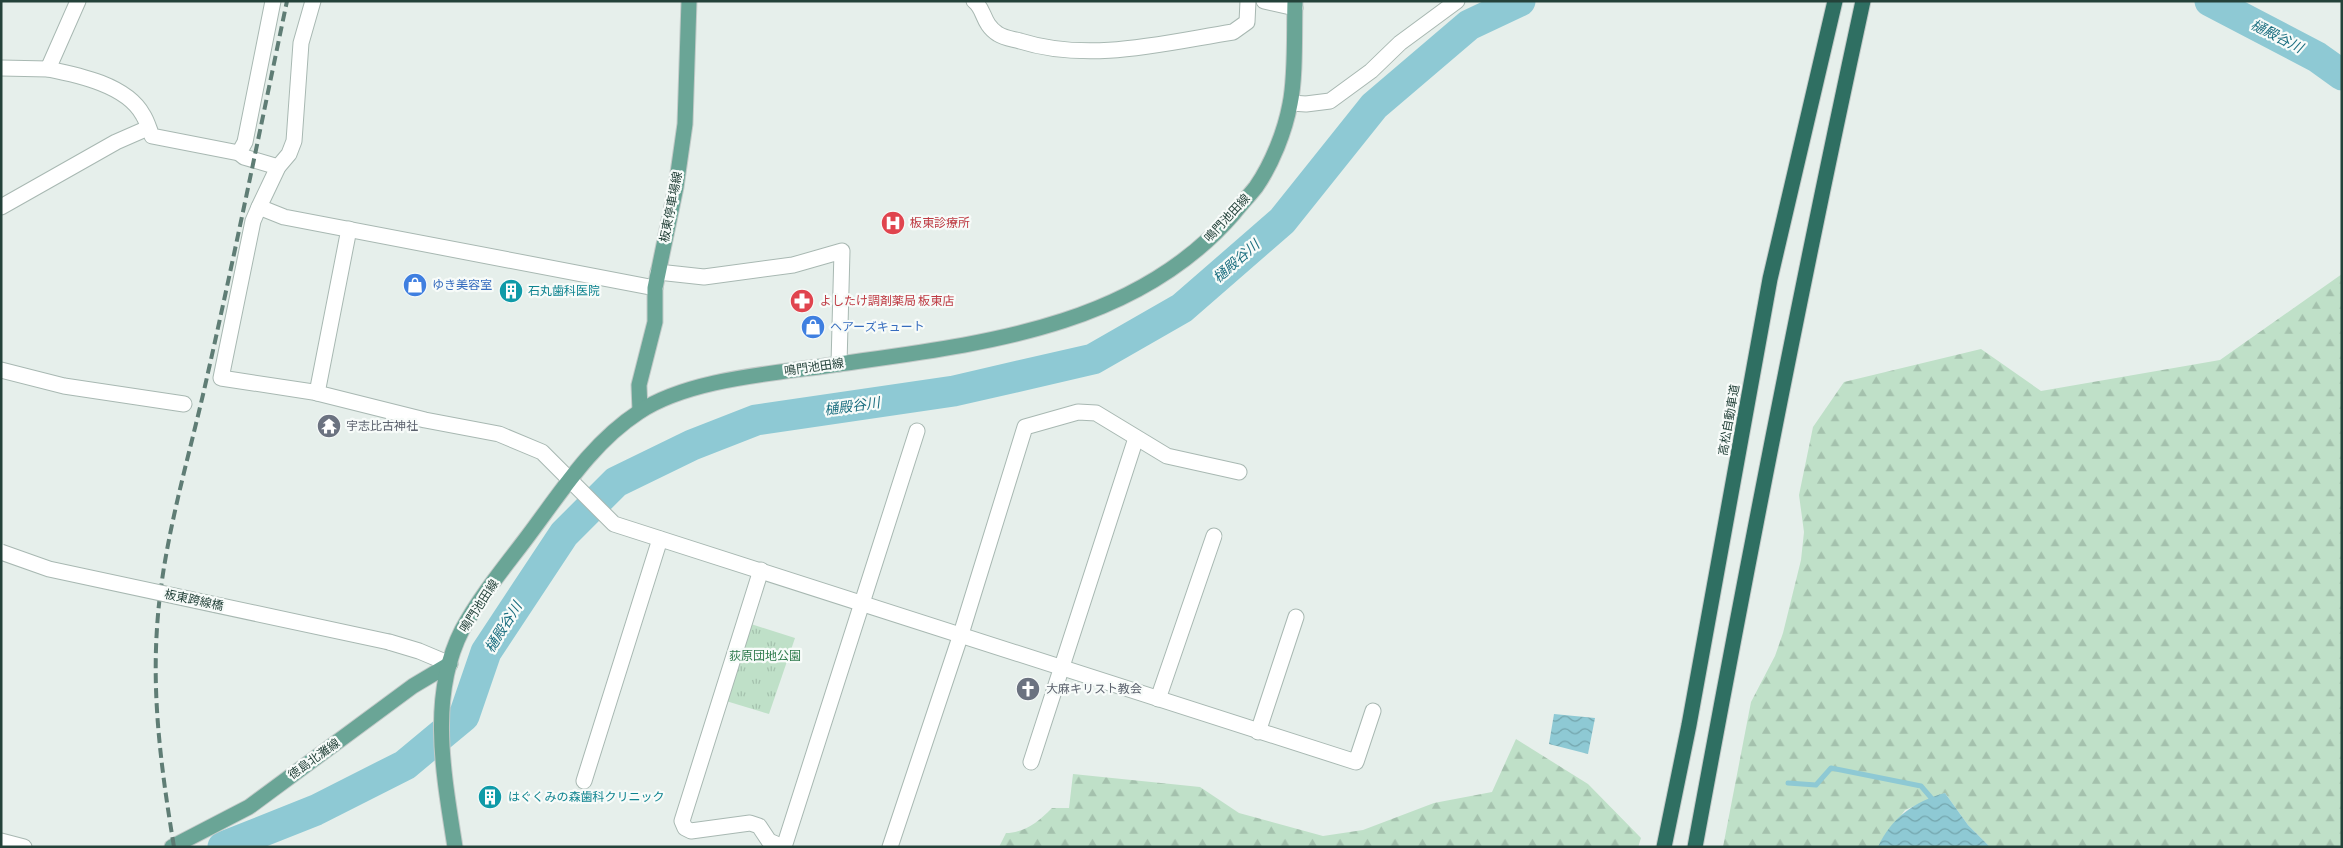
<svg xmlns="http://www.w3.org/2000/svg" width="2343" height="848" font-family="Commissioner,'Noto Sans JP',sans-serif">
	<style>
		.forest { fill: url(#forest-firs) }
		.park { fill: url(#park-tufts) }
		.water { fill: url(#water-waves) }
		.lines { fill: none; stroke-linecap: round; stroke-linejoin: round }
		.stream { stroke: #8ec9d4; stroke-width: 5 }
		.river { stroke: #8ec9d4; stroke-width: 31 }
		.minor-casing { stroke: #a8b8b2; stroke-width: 17 }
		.major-casing { stroke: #c2cac8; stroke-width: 17 }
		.highway-casing { stroke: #c2cac8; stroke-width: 17 }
		.minor { stroke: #fff; stroke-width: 15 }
		.major { stroke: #6aa596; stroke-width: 15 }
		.highway { stroke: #2f6f62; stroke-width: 15 }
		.rail { stroke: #5f7d75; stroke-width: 4; stroke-dasharray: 10 5; stroke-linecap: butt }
		.minor-bridge-casing { stroke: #a8b8b2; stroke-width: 17; stroke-linecap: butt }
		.minor-bridge { stroke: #fff; stroke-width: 15 }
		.labels { text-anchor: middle; stroke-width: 4.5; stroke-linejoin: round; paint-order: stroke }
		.street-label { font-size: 12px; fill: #24423a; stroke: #f7fbf9 }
		.health-label { font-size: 12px; fill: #be3a42; stroke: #f7fbf9; text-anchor: start }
		.shop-label { font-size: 12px; fill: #366cbe; stroke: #f7fbf9; text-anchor: start }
		.culture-label { font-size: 12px; fill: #0d838f; stroke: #f7fbf9; text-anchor: start }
		.worship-label { font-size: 12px; fill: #5b616d; stroke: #f7fbf9; text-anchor: start }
		.park-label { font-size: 12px; fill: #2d7a4b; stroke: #f7fbf9 }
		.water-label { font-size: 14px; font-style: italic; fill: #1c6f80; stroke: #f7fbf9 }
	</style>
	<defs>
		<pattern id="forest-firs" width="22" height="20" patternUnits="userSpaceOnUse" patternTransform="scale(1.25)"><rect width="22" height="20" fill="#bfe0c8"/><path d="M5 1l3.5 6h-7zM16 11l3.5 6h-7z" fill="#a4c1ad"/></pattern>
		<pattern id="park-tufts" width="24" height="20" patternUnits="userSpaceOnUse" patternTransform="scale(1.25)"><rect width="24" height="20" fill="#bfe0c8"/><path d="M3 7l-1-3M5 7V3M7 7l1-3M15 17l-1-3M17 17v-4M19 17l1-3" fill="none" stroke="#a4c1ad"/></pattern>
		<pattern id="water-waves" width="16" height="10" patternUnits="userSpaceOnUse" patternTransform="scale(1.25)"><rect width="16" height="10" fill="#8ec9d4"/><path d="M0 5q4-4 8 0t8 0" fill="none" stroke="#74a5ad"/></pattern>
	</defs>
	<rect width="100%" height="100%" fill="#e6efeb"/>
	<!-- forest -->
	<g class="forest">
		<path d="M 2342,274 L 2342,847 L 1990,847 L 1968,825 L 1945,793 L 1905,810 L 1878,847 L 1723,847 L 1751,702 L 1775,656 L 1783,633 L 1801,560 L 1804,532 L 1799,495 L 1813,427 L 1844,382 L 1981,349 L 2041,391 L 2220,360 Z"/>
		<path d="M 1516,739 L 1588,784 L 1641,838 L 1638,847 L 999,847 L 1006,833 C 1026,832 1038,822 1052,808 L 1069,808 L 1073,774 L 1200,787 L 1239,813 L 1323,836 L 1363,830 L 1434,803 L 1492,792 Z"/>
	</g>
	<!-- park -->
	<path class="park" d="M 751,624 L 795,638 L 769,714 L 726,701 Z"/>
	<!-- water -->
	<g class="water">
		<path d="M 1554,714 L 1595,718 L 1588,754 L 1549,744 Z"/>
		<path d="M 1945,793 L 1968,825 L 1990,847 L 1878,847 C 1891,818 1915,801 1945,793 Z"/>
	</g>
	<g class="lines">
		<!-- stream -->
		<path class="stream" d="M 1788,783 L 1816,785 L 1831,768 L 1921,786 L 1933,800"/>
		<!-- river -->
		<g class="river">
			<path d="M 2210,1 L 2317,57 L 2342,75"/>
			<path d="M 223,847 L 316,810 L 405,765 L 464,716 L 486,652 L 564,534 L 616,482 L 692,445 L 756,420 L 954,391 L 1093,359 L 1182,308 L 1282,221 L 1374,106 L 1469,25 L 1520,1"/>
		</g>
		<!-- minor casing -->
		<g class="minor-casing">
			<g id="minor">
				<path d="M 313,1 L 301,43 L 294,141 L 289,154 L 278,167 L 259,207 L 284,217 L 655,288"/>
				<path d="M 974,1 C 985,9 982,24 998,34 C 1004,38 1013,39 1020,41 C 1090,63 1164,43 1233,32 L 1247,22 L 1248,1"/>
				<path d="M 1264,1 L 1295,8"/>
				<path d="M 1,68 L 48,69 L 78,1"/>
				<path d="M 48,69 C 78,75 127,85 143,115 C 147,121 149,129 152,136 L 239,153 L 244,157 L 278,167"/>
				<path d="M 1291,103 L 1306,104 L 1330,101 L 1371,71 L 1400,43 L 1457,1"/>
				<path d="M 239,153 L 245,142 L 273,1"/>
				<path d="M 1,207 L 116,142 L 148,128"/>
				<path d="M 259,207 L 253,221 L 221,378 L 313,392 L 425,420 L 499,434 L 542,452 L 614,524 L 1356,762 L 1373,711"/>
				<path d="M 658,272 L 704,277 L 793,265 L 842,251 L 839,364"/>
				<path d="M 1,370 L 64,386 L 184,404"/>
				<path d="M 317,393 L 349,229"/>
				<path d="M 761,570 L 682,821 L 685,828 L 691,831 L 750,823 L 759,826 L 769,841 L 783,847"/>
				<path d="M 389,642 L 419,651 L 450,664"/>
				<path d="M 1158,699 L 1214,536"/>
				<path d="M 1258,732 L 1296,617"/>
				<path d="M 1031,762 L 1136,438"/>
				<path d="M 584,781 L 660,539"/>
				<path d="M 1,841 L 24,847"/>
				<path d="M 784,847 L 917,431"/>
				<path d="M 890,847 L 961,634 L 1025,427 L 1078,412 L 1096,413 L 1167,456 L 1239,472"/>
			</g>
		</g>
		<!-- major casing -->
		<g class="major-casing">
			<g id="major">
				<path d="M 640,411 L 639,385 L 655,322 L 655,288 L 676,187 L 685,124 L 689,1"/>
				<path d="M 172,847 L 249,807 L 413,686 L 450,664"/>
				<path d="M 455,847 C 444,776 428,697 462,630 C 479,598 503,569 525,540 C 560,494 590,444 639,412 C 687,380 768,374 825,366 C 969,345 1132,332 1234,213 C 1241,204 1249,196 1256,187 C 1272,164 1285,131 1290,104 C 1296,76 1294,31 1295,1"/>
			</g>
		</g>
		<!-- highway casing -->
		<g class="highway-casing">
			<g id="highway">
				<path d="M 1664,847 L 1689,725 L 1770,279 L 1835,1"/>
				<path d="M 1695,847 C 1747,564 1802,282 1863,1"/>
			</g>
		</g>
		<!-- minor -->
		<use href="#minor" class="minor"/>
		<!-- major -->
		<use href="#major" class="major"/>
		<!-- highway -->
		<use href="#highway" class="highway"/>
		<!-- rail -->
		<path class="rail" d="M 174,847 C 162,774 152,702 157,628 C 162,546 187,465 205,386 C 234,258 260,130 287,1"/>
		<!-- minor-bridge casing -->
		<g class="minor-bridge-casing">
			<path id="minor-bridge" d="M 1,552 L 49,569 L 389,642"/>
		</g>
		<!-- minor-bridge -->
		<use href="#minor-bridge" class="minor-bridge"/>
	</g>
	<!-- icons -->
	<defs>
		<g id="hospital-disc" transform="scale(1.25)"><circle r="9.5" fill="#e0444e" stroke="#f7fbf9"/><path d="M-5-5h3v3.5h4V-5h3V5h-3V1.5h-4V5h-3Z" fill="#fff"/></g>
		<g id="shop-disc" transform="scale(1.25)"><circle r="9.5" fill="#3f7fe0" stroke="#f7fbf9"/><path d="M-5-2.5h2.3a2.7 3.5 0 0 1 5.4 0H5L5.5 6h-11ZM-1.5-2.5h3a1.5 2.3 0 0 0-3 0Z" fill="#fff"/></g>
		<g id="building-disc" transform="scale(1.25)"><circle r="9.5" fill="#0f9aa8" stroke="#f7fbf9"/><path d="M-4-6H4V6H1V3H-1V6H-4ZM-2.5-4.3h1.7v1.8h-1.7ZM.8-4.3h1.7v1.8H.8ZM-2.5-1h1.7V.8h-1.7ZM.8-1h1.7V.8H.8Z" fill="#fff"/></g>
		<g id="pharmacy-disc" transform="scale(1.25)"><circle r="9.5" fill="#e0444e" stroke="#f7fbf9"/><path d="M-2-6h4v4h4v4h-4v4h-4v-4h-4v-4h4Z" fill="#fff"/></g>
		<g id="temple-disc" transform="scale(1.25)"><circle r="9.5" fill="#6b7280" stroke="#f7fbf9"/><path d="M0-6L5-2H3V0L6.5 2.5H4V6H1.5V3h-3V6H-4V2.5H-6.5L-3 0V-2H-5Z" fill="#fff"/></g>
		<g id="church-disc" transform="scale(1.25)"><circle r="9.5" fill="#6b7280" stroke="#f7fbf9"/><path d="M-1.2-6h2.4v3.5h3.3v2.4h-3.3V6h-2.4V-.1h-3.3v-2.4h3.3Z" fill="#fff"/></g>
	</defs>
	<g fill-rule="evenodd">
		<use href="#hospital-disc" x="893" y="223"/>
		<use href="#shop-disc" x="415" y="285"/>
		<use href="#building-disc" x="511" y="291"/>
		<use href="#pharmacy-disc" x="802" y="301"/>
		<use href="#shop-disc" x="813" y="327"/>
		<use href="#temple-disc" x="329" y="426"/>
		<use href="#church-disc" x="1028" y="689"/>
		<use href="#building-disc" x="490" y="797"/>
	</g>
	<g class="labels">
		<!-- street labels -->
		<g class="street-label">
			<text transform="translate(671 207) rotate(-79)" y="4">板東停車場線</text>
			<text transform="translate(1227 218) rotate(-47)" y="4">鳴門池田線</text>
			<text transform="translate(814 367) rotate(-8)" y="4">鳴門池田線</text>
			<text transform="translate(1729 420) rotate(-80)" y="4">高松自動車道</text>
			<text transform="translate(194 600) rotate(12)" y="4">板東跨線橋</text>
			<text transform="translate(479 606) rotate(-57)" y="4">鳴門池田線</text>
			<text transform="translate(314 759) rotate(-36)" y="4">徳島北灘線</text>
		</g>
		<!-- health labels -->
		<g class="health-label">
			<text x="910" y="227">板東診療所</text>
			<text x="820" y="305">よしたけ調剤薬局 板東店</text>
		</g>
		<!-- shop labels -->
		<g class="shop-label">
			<text x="432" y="289">ゆき美容室</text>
			<text x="830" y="331">ヘアーズキュート</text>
		</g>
		<!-- culture labels -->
		<g class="culture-label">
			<text x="528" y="295">石丸歯科医院</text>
			<text x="508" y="801">はぐくみの森歯科クリニック</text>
		</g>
		<!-- worship labels -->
		<g class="worship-label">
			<text x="346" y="430">宇志比古神社</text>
			<text x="1046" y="693">大麻キリスト教会</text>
		</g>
		<!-- park labels -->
		<g class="park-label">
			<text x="765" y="660">荻原団地公園</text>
		</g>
		<!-- water labels -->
		<g class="water-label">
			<text transform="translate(2277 36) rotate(27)" y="5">樋殿谷川</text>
			<text transform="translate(1236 261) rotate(-41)" y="5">樋殿谷川</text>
			<text transform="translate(852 406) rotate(-8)" y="5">樋殿谷川</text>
			<text transform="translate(503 627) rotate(-58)" y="5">樋殿谷川</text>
		</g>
	</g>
	<!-- border -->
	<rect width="2343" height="848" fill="none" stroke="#24423a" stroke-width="5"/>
</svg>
